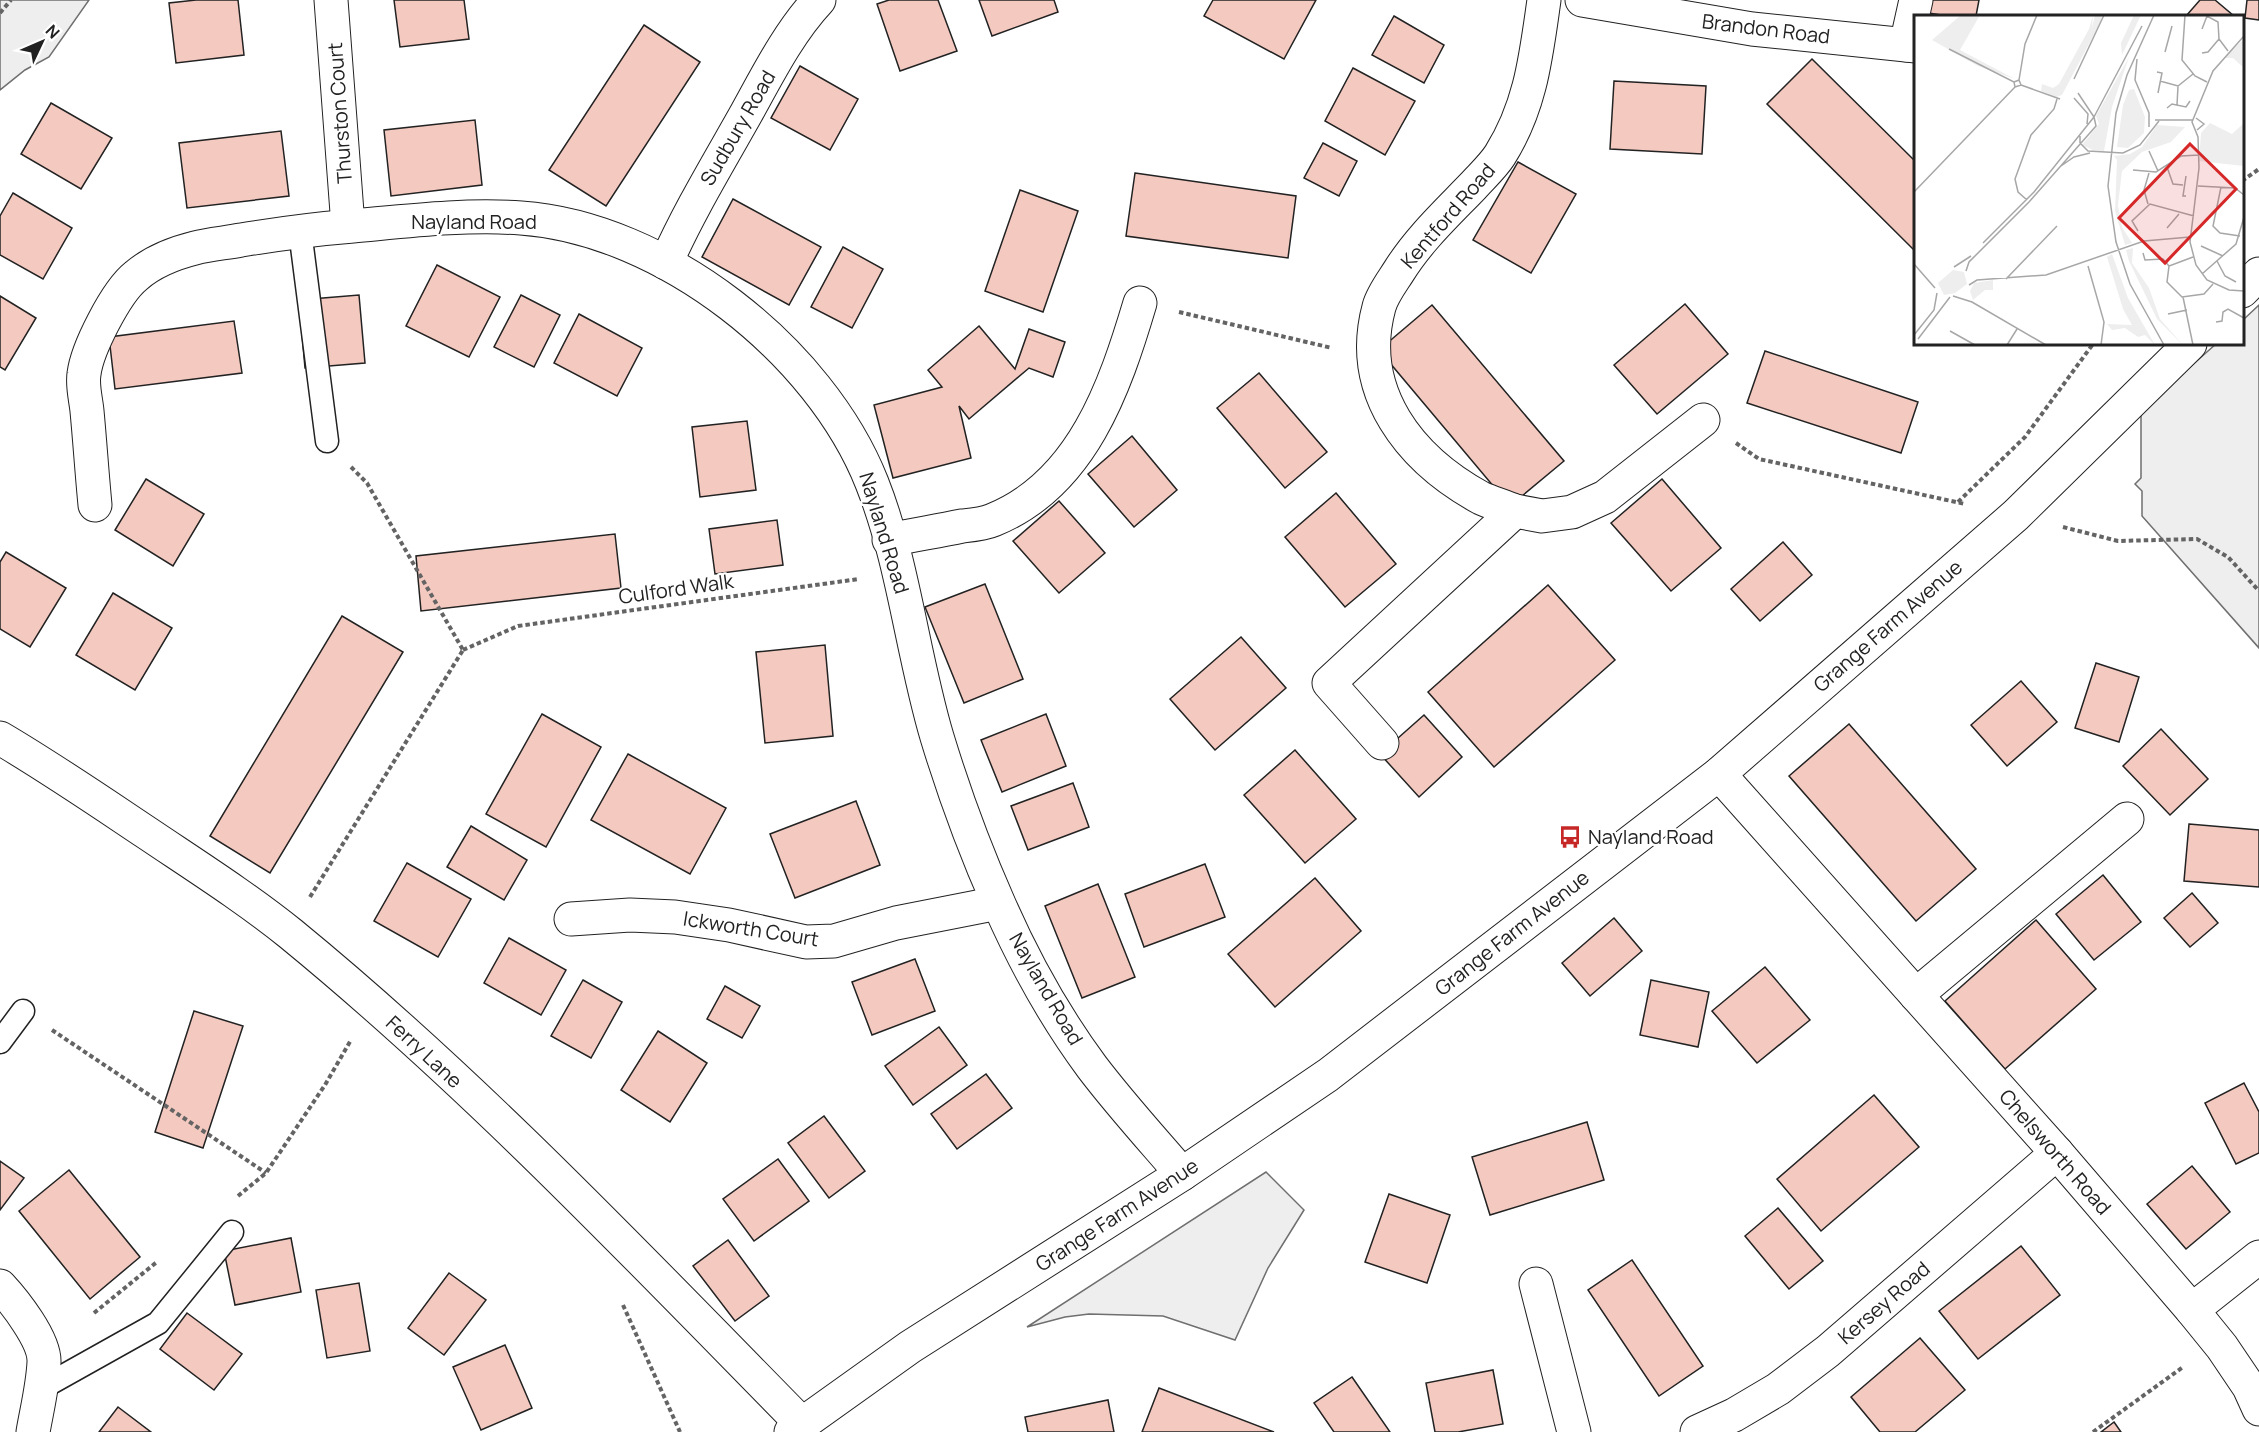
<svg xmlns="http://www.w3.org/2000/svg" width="2259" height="1432" font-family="Manrope,sans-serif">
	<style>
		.green { fill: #eee; stroke: #6f6f6f; stroke-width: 1.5 }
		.building { fill: #f3c9c0; stroke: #222; stroke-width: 1.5 }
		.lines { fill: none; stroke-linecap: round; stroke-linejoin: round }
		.service-casing { stroke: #222; stroke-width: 25 }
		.minor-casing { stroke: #222; stroke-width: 35 }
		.tertiary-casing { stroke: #222; stroke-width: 35 }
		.path { stroke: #646464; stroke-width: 4; stroke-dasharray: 4.5 3; stroke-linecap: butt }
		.service { stroke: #fff; stroke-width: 22 }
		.minor { stroke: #fff; stroke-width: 33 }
		.tertiary { stroke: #fff; stroke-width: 33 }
		.labels { text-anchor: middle; stroke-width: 4.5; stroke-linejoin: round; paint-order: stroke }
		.street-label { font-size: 20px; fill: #222; stroke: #fff }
		.poi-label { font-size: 20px; fill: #222; stroke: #fff; text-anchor: start }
		.inset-road { fill: none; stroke: #a7a7a7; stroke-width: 1.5 }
		.view { fill: #d62828; fill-opacity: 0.15; stroke: #d62828; stroke-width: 3 }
		.inset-edge { fill: none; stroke: #222; stroke-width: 3 }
	</style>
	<rect width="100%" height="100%" fill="#fff"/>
	<!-- green -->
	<g class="green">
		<path d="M 0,0 L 89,0 L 49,57 L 25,70 L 0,90 Z"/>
		<path d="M 2259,305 L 2259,648 L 2142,516 L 2142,491 L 2135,484 L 2141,478 L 2141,410 L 2216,344 L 2242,344 L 2243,320 Z"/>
		<path d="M 1266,1172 L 1304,1210 L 1268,1268 L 1235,1340 L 1163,1316 L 1089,1314 L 1065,1317 L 1027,1327 Z"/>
	</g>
	<!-- building -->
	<g class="building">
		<path d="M 196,0 L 238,0 L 244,55 L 176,63 L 169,3 Z"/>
		<path d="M 394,0 L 464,0 L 469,39 L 400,47 Z"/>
		<path d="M 889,0 L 938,0 L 957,51 L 900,71 L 877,4 Z"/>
		<path d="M 979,0 L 1054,0 L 1058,12 L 992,36 Z"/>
		<path d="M 1213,0 L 1316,0 L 1284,59 L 1204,16 Z"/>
		<path d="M 1917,0 L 1979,0 L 1976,16 L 1948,16 L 1915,11 Z"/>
		<path d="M 2200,0 L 2215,0 L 2234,16 L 2186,16 Z"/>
		<path d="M 2247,0 L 2259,0 L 2259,20 L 2245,18 Z"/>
		<path d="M 1394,16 L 1444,45 L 1424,83 L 1372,55 Z"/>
		<path d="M 644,25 L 700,62 L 606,206 L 549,170 Z"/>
		<path d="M 1812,59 L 1916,162 L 1916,252 L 1767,104 Z"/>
		<path d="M 800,66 L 858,99 L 830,150 L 771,118 Z"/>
		<path d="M 1353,68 L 1415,101 L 1385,155 L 1325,121 Z"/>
		<path d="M 1614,81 L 1706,86 L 1702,154 L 1610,149 Z"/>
		<path d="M 51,103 L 112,138 L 81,189 L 21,154 Z"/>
		<path d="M 475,120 L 482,185 L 391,196 L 384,130 Z"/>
		<path d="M 281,131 L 289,196 L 187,208 L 179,143 Z"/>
		<path d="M 1323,143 L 1357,161 L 1339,196 L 1304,178 Z"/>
		<path d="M 1518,162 L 1576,194 L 1531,273 L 1473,240 Z"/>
		<path d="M 1135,173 L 1296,196 L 1288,258 L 1126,236 Z"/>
		<path d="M 1020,190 L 1078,211 L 1043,312 L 985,291 Z"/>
		<path d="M 13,193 L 72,228 L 43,279 L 0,255 L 0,216 Z"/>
		<path d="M 733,199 L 821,247 L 789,305 L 702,257 Z"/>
		<path d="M 843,247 L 883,269 L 852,328 L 811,307 Z"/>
		<path d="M 437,265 L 500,297 L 469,357 L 406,326 Z"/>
		<path d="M 359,295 L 365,363 L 305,368 L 299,300 Z"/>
		<path d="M 521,295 L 560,315 L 534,367 L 494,347 Z"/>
		<path d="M 0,296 L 36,318 L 5,370 L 0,367 Z"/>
		<path d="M 1685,304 L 1728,354 L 1657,414 L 1614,365 Z"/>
		<path d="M 1432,305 L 1564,461 L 1510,506 L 1379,350 Z"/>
		<path d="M 579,314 L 642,348 L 617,396 L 554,363 Z"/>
		<path d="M 234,321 L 242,373 L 115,389 L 109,337 Z"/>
		<path d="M 979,326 L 1015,369 L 1029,329 L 1065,342 L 1053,377 L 1029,368 L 969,419 L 959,406 L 971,458 L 893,478 L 874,405 L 942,387 L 928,370 Z"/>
		<path d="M 1765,351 L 1918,402 L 1901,453 L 1747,403 Z"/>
		<path d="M 1259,373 L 1327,452 L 1285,488 L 1217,408 Z"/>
		<path d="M 747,421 L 756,490 L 700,497 L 692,427 Z"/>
		<path d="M 1132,436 L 1177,490 L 1134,527 L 1088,474 Z"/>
		<path d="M 146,479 L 204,514 L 173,566 L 115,530 Z"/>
		<path d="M 1662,479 L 1721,548 L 1671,591 L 1611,523 Z"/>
		<path d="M 1336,493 L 1396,564 L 1345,607 L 1285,537 Z"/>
		<path d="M 1059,501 L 1105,553 L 1059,593 L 1013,541 Z"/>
		<path d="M 777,520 L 783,565 L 715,574 L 709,529 Z"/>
		<path d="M 615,534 L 621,588 L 421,611 L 416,556 Z"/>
		<path d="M 1783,542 L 1812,575 L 1760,621 L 1731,589 Z"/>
		<path d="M 6,552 L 66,588 L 30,647 L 0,629 L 0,562 Z"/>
		<path d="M 985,584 L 1023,679 L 964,703 L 925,607 Z"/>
		<path d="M 1548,585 L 1615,660 L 1494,767 L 1428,692 Z"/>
		<path d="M 113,593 L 172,628 L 135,690 L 76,655 Z"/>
		<path d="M 342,616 L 403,652 L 270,873 L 210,836 Z"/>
		<path d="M 1241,637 L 1286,688 L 1215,750 L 1170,699 Z"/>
		<path d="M 825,645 L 833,736 L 765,743 L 756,652 Z"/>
		<path d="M 2096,663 L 2139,677 L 2119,742 L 2075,728 Z"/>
		<path d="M 2021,681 L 2057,722 L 2007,766 L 1971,725 Z"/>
		<path d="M 542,714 L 601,747 L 546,847 L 486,814 Z"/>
		<path d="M 1046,714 L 1066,766 L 1002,792 L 981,740 Z"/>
		<path d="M 1424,715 L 1462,757 L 1419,797 L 1380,754 Z"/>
		<path d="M 1849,724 L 1976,869 L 1916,921 L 1789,776 Z"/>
		<path d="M 2161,729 L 2208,779 L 2170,815 L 2123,766 Z"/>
		<path d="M 1295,750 L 1356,819 L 1305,863 L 1244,795 Z"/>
		<path d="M 628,754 L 726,808 L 690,874 L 591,820 Z"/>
		<path d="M 1073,783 L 1089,827 L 1028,850 L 1011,806 Z"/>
		<path d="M 856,801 L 880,865 L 795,898 L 770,834 Z"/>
		<path d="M 2189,824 L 2259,830 L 2259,887 L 2184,881 Z"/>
		<path d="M 471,826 L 527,860 L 504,900 L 447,867 Z"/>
		<path d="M 407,863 L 471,899 L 438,957 L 374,921 Z"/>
		<path d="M 1205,864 L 1225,917 L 1144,947 L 1125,894 Z"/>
		<path d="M 2103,875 L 2141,922 L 2094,960 L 2056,914 Z"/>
		<path d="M 1315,878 L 1361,931 L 1275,1007 L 1228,954 Z"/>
		<path d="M 1098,884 L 1135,977 L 1082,998 L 1045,906 Z"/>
		<path d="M 2192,893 L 2218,923 L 2190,947 L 2164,918 Z"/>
		<path d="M 1614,918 L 1642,951 L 1590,996 L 1562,963 Z"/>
		<path d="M 2036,920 L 2096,989 L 2005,1069 L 1945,1001 Z"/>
		<path d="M 509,938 L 566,970 L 541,1015 L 484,983 Z"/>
		<path d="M 915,959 L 935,1011 L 872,1035 L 852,982 Z"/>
		<path d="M 1765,967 L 1810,1020 L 1757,1063 L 1712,1011 Z"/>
		<path d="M 583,980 L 622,1002 L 591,1058 L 551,1036 Z"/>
		<path d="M 1651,980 L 1709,992 L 1698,1047 L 1640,1035 Z"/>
		<path d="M 725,986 L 760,1006 L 742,1038 L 707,1019 Z"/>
		<path d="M 194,1011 L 243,1026 L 203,1148 L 155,1132 Z"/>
		<path d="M 939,1027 L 967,1065 L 913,1105 L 885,1066 Z"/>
		<path d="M 658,1031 L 707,1063 L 670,1122 L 621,1090 Z"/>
		<path d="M 986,1074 L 1012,1108 L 957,1149 L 931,1114 Z"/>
		<path d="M 2244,1083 L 2259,1112 L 2259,1153 L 2236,1164 L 2205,1103 Z"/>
		<path d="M 1874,1095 L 1919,1147 L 1821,1231 L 1777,1179 Z"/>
		<path d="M 824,1116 L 865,1171 L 829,1198 L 788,1143 Z"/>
		<path d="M 1587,1122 L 1604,1180 L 1490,1215 L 1472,1157 Z"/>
		<path d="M 778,1159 L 809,1201 L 754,1241 L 723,1199 Z"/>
		<path d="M 0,1161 L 24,1178 L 0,1210 Z"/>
		<path d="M 2192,1166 L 2230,1212 L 2186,1249 L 2147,1204 Z"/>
		<path d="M 69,1170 L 140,1257 L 90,1299 L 19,1211 Z"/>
		<path d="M 1389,1194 L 1450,1215 L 1427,1283 L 1365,1262 Z"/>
		<path d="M 1778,1208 L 1823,1261 L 1789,1289 L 1745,1236 Z"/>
		<path d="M 291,1238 L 301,1292 L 235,1305 L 224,1251 Z"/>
		<path d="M 728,1240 L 769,1296 L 735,1321 L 693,1266 Z"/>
		<path d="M 2021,1246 L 2060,1295 L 1978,1359 L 1939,1311 Z"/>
		<path d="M 1632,1260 L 1703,1366 L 1659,1396 L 1588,1290 Z"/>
		<path d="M 449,1273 L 486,1300 L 444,1355 L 408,1328 Z"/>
		<path d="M 359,1283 L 370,1351 L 327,1358 L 316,1290 Z"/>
		<path d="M 187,1313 L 242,1354 L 214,1390 L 160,1349 Z"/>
		<path d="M 1920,1338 L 1965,1390 L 1915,1432 L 1880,1432 L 1851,1397 Z"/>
		<path d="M 505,1345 L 532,1408 L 481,1430 L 453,1367 Z"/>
		<path d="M 1493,1370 L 1503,1424 L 1458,1432 L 1435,1432 L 1426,1383 Z"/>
		<path d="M 1352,1377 L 1390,1432 L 1334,1432 L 1314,1403 Z"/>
		<path d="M 1159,1388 L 1274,1432 L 1142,1432 Z"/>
		<path d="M 1108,1400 L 1114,1432 L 1028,1432 L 1025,1417 Z"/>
		<path d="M 118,1407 L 151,1432 L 99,1432 Z"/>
		<path d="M 2114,1422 L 2121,1432 L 2101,1432 Z"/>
	</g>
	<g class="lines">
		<!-- service casing -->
		<g class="service-casing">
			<g id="service">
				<path d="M 300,231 L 327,441"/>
				<path d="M 0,1042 L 23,1011"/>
				<path d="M 40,1389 L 158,1323 L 232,1232"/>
			</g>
		</g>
		<!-- minor casing -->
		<g class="minor-casing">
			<g id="minor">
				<path d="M 331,0 L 348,226"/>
				<path d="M 1582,0 L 1752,29 L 1916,46"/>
				<path d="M 1906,45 L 1916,0"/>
				<path d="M 666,263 C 689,211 719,162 747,112 C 768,74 789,32 819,0"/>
				<path d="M 95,505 C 92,474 90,443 87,411 C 86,400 82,386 84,374 C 87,349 116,292 136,276 C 152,262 175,253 195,248 C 210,244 226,243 241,240 C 278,234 315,229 353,226 C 408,221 465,214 521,218 C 664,228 820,351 872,483 C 904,564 912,653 937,737 C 954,793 975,850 999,904 C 1024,961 1055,1017 1092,1067 C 1120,1104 1152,1139 1182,1174"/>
				<path d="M 1515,511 C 1504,506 1492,503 1481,498 C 1410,459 1356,392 1379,307 C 1382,295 1392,282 1399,271 C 1419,239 1447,213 1473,186 C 1482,176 1493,166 1500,155 C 1531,106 1536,56 1544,0"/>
				<path d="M 889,540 C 913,535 938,531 962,526 C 972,525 984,524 993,520 C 1082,484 1115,387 1140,303"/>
				<path d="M 1382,743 L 1329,683 L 1515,511 L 1542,516 L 1572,512 L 1605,497 L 1703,420"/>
				<path d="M 1719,774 L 2057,1153 L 2192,1310 L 2222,1347 L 2249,1387 L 2259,1409"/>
				<path d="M 571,919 L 630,915 L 675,917 L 729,925 L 806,942 L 834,941 L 896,923 L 998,903"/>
				<path d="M 1916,995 L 2127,819"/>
				<path d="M 1536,1284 L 1574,1432"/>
				<path d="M 0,1286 C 14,1301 45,1340 44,1362 C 43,1385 37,1409 33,1432"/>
				<path d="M 2192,1310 L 2259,1257"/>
				<path d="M 1697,1432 L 1734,1415 L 1778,1389 L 1828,1351 L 2057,1153"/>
			</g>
		</g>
		<!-- tertiary casing -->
		<g class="tertiary-casing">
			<g id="tertiary">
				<path d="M 2242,291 L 2259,274"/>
				<path d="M 0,738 C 51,768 99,801 147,833 C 196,866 245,897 291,934 C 473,1083 636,1255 801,1423"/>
				<path d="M 791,1432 L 910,1347 L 1182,1174 L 1328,1075 L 1719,774 L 2016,515 L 2190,344"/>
			</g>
		</g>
		<!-- path -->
		<g class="path">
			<path d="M 0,13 L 11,0"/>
			<path d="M 2242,181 L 2259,169"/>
			<path d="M 1179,312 L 1332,348"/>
			<path d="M 1736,443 L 1759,459 L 1965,504"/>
			<path d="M 351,467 L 367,483 L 463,650"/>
			<path d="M 1958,502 L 2025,437 L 2093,344"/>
			<path d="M 2063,527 L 2118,541 L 2197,539 L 2228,557 L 2259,591"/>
			<path d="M 463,650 L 518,626 L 859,579"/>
			<path d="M 310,897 L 463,650"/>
			<path d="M 52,1030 L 266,1173"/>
			<path d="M 238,1196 L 266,1173 L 325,1085 L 351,1040"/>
			<path d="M 623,1305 L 680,1432"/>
			<path d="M 94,1313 L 158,1261"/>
			<path d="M 2093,1432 L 2183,1367"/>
		</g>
		<!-- service -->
		<use href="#service" class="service"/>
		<!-- minor -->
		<use href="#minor" class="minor"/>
		<!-- tertiary -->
		<use href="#tertiary" class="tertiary"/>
	</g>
	<!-- icons -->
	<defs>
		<g id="bus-bare" transform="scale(1.8)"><path d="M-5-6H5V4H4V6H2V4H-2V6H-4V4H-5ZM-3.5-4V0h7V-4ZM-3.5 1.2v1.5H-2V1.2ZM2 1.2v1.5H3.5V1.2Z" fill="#c62828" stroke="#fff" stroke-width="2.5" paint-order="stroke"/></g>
	</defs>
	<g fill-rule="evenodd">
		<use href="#bus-bare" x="1570" y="837"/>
	</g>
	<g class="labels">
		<!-- street labels -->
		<g class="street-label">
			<text transform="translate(1766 29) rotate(7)" y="7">Brandon Road</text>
			<text transform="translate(340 113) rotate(-94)" y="7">Thurston Court</text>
			<text transform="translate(738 128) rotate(-60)" y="7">Sudbury Road</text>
			<text transform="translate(1448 216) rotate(-49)" y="7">Kentford Road</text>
			<text x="474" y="229">Nayland Road</text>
			<text transform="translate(884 533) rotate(73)" y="7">Nayland Road</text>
			<text transform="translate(676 589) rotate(-8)" y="7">Culford Walk</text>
			<text transform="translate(1888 626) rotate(-41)" y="7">Grange Farm Avenue</text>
			<text transform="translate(751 929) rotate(9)" y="7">Ickworth Court</text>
			<text transform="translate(1512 933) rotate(-38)" y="7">Grange Farm Avenue</text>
			<text transform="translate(1046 989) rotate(60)" y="7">Nayland Road</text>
			<text transform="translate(424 1052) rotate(43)" y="7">Ferry Lane</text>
			<text transform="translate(2055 1152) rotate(49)" y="7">Chelsworth Road</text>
			<text transform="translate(1117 1215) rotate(-33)" y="7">Grange Farm Avenue</text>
			<text transform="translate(1884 1303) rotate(-41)" y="7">Kersey Road</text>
		</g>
		<!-- poi labels -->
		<g class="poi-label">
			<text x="1588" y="844">Nayland Road</text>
		</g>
	</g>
	<!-- overview -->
	<g transform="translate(1914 15)">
		<rect width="330" height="330" fill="#fff"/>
		<path d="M 47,0 L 66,0 L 46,35 L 101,64 L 64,51 L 18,25 ZM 179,0 L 178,13 L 181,0 L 188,0 L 186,8 L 148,80 L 142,82 L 127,76 L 128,69 L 139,73 L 145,69 L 175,14 ZM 220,0 L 227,0 L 208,40 L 207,28 ZM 330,24 L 330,53 L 319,43 L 310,43 ZM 215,42 L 198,92 L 190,136 L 179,135 L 168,130 L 185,109 L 182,101 ZM 220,74 L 231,102 L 230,118 L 214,133 L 203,132 L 209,90 L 215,75 ZM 296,108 L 318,119 L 330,108 L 330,151 L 285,146 L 287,118 ZM 243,110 L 271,112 L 257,127 L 228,137 L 208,156 L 204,190 L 208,212 L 218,228 L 211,230 L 201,196 L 203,145 L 200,141 L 216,139 L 228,132 ZM 219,233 L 218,248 L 235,273 L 246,304 L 269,330 L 243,304 L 215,246 L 212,235 ZM 198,239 L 214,283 L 241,330 L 231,320 L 224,322 L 211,313 L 198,315 L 193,309 L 218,310 L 209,294 L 193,242 ZM 39,255 L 50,257 L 53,269 L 41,278 L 30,280 L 24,268 ZM 79,265 L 79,275 L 71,275 L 59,285 L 56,276 L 60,268 Z" fill="#eee"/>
		<path class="inset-road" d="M 240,0 L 213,60 L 202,98 L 194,171 L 202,227 L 216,269 L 250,330M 271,0 L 268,45 L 281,61 L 293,67M 288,14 L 293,1 L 304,7 L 305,24 L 314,36M 330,21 L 299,56 L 278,107 L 284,122 L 285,153 L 276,227 L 282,250 L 293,265 L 315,275 L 330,276M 35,34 L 100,67 L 101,72 L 107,70 L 105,65 L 100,67M 251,37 L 258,11M 288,38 L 294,37 L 305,24M 223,44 L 221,65 L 235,98 L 235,112M 243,57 L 248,58 L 244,78M 160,64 L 190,0M 105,65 L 111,29 L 123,0M 246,66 L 264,71 L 279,59M 107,70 L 146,84M 164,78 L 180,102M 160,83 L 174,99 L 173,109M 263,90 L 264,71M 253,93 L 258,89 L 272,92 L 276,86M 180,102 L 228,11M 282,103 L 290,109 L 283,115M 241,105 L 279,105M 166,121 L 166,128 L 174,136 L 209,138 L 226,130 L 245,106M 235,136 L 244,156M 147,151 L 160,142 L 176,138M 253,152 L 259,169 L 269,170M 219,155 L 242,157 L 267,141 L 285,140M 272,161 L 269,181 L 272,181M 284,171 L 321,173 L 330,180M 307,172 L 299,211 L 306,218 L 326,221M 0,177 L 101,72M 113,185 L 104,177 L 101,164 L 117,120 L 140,94 L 143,84M 234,189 L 230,175 L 235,158M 253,213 L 265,199M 224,216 L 218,206 L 236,189 L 280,201M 69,228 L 120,177 L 180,102M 287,231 L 309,241M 229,238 L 231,245 L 249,244 L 255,251M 279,242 L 255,251 L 253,267 L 268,282 L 290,279 L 299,269M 303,246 L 311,261 L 322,267M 0,249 L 21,273M 174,251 L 190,307 L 187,330M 40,252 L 57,241M 52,256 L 55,247 L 115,187 L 182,111 L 180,102M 288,259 L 322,229 L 330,202M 92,264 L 143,211M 55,270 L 63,265 L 132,260 L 230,226 L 276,222M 39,281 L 58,287 L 132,330M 269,282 L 279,330M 254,299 L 273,295M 302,307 L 308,306 L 309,297 L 314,294 L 330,303M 36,316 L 61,330M 0,320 L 20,295 L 23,278M 4,324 L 36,282M 93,330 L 103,314"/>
		<path class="view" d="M 276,129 L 322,174 L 251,248 L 205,203 Z"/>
		<rect width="330" height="330" class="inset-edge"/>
	</g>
	<!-- north arrow -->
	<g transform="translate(42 42) rotate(46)" stroke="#ffffff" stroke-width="4.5" paint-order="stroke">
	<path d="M0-4.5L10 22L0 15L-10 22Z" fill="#222222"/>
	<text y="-9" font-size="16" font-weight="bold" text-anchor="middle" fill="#222222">N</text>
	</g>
</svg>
